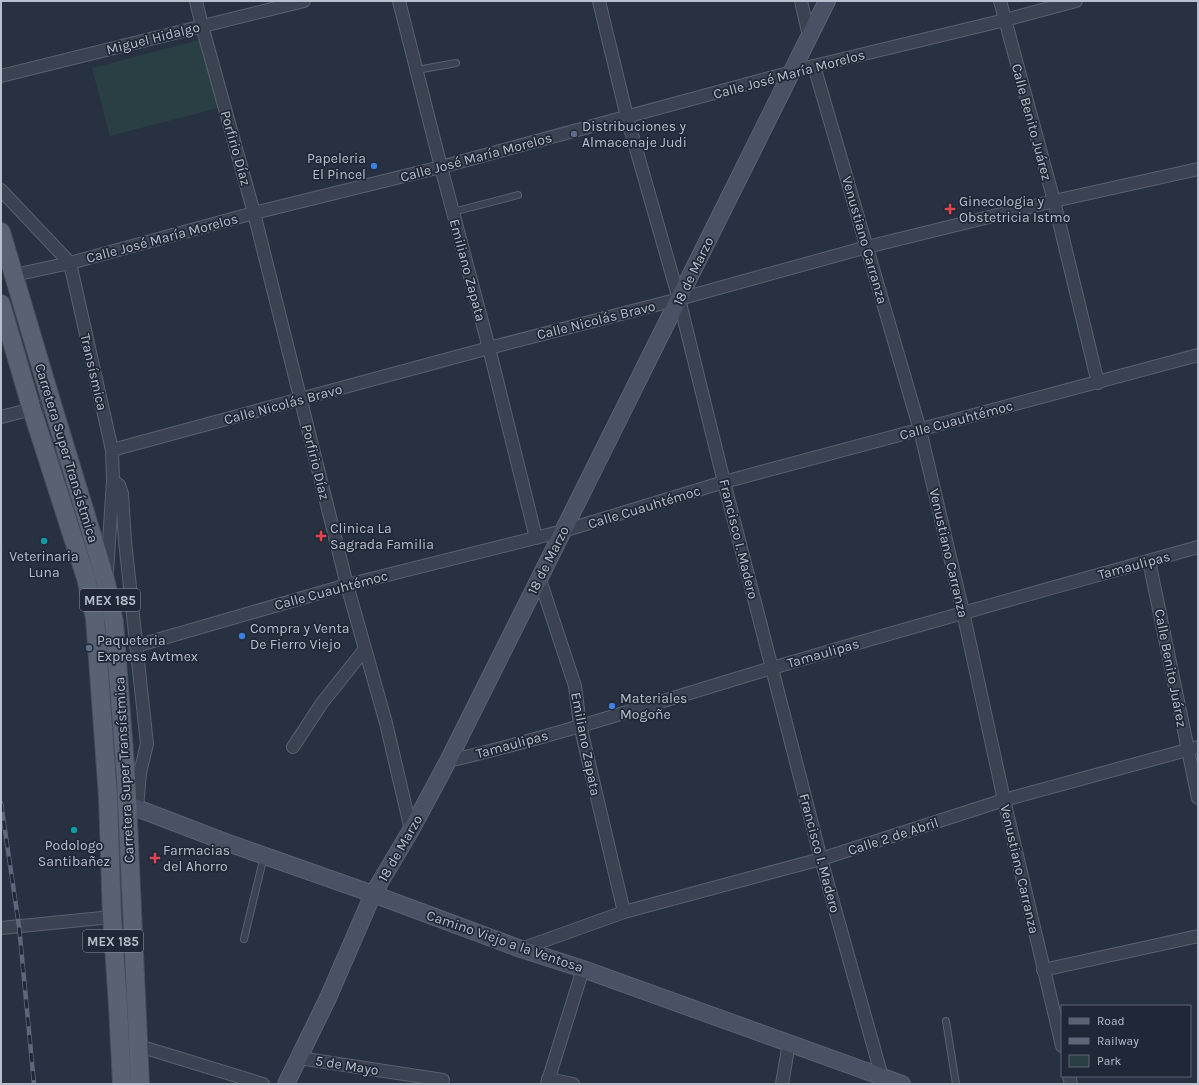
<svg xmlns="http://www.w3.org/2000/svg" width="1199" height="1085" font-family="Karla,sans-serif">
	<style>
		.green { fill: #293f43 }
		.lines { fill: none; stroke-linecap: round; stroke-linejoin: round }
		.lane-casing { stroke: #59616f; stroke-width: 8 }
		.street-casing { stroke: #59616f; stroke-width: 14 }
		.secondary-casing { stroke: #59616f; stroke-width: 18 }
		.primary-casing { stroke: #454c5b; stroke-width: 20 }
		.lane { stroke: #3b4352; stroke-width: 6 }
		.street { stroke: #3b4352; stroke-width: 12 }
		.secondary { stroke: #495265; stroke-width: 16 }
		.primary { stroke: #596272; stroke-width: 18 }
		.rail-casing { stroke: #5d6779; stroke-width: 4.5 }
		.rail { stroke: #202837; stroke-width: 3; stroke-dasharray: 9; stroke-linecap: butt }
		.service-dot { fill: #5c6f8a; stroke: #202837; stroke-width: 1.5 }
		.shop-dot { fill: #3f7fe0; stroke: #202837; stroke-width: 1.5 }
		.health-dot { fill: #e0444e; stroke: #202837; stroke-width: 1.5 }
		.culture-dot { fill: #0f9aa8; stroke: #202837; stroke-width: 1.5 }
		.labels { text-anchor: middle; stroke-width: 3.5; stroke-linejoin: round; paint-order: stroke }
		.shield { fill: #202837; stroke: #8a929f; stroke-width: 1 }
		.shield-label { font-size: 13px; font-weight: bold; fill: #b8bfcc }
		.street-label { font-size: 14px; fill: #b8bfcc; stroke: #202837 }
		.poi-label { font-size: 14px; fill: #b8bfcc; stroke: #202837; text-anchor: start }
	</style>
	<rect width="100%" height="100%" fill="#273142"/>
	<!-- green -->
	<path class="green" d="M 199,40 L 218,108 L 110,136 L 92,68 Z"/>
	<g class="lines">
		<!-- lane casing -->
		<g class="lane-casing">
			<g id="lane">
				<path d="M 417,70 L 456,63"/>
				<path d="M 453,212 L 518,195"/>
				<path d="M 244,939 L 264,856"/>
				<path d="M 946,1021 L 956,1084"/>
			</g>
		</g>
		<!-- street casing -->
		<g class="street-casing">
			<g id="street">
				<path d="M 196,1 L 202,26 L 254,213 L 347,585 L 386,723 L 411,830"/>
				<path d="M 399,1 L 441,167 L 489,348 L 536,538"/>
				<path d="M 599,1 L 627,117 L 679,299 L 724,482 L 821,859 L 882,1077"/>
				<path d="M 801,1 L 809,36"/>
				<path d="M 1000,1 L 1054,201 L 1098,383"/>
				<path d="M 814,66 L 920,430 L 963,612 L 1004,800 L 1062,1046"/>
				<path d="M 1,76 L 304,1"/>
				<path d="M 1,190 L 70,263 L 112,450 L 113,481 L 107,572"/>
				<path d="M 14,275 L 70,263 L 254,213 L 441,167 L 814,66 L 1005,20 L 1076,1"/>
				<path d="M 1,417 L 52,404"/>
				<path d="M 112,450 L 489,348 L 679,299 L 867,247 L 1054,201 L 1198,169"/>
				<path d="M 113,481 L 119,485 L 122,494 L 125,541 L 147,744 L 140,773 L 137,808"/>
				<path d="M 1149,561 L 1198,798"/>
				<path d="M 539,577 L 575,686 L 580,725 L 624,912"/>
				<path d="M 136,646 L 347,585 L 563,531 L 724,482 L 1198,355"/>
				<path d="M 293,747 L 322,703 L 365,649"/>
				<path d="M 448,761 C 557,736 664,700 772,668 C 913,626 1056,587 1198,547"/>
				<path d="M 1,928 L 112,917"/>
				<path d="M 521,949 L 624,912 L 821,859 L 1004,800 L 1198,747"/>
				<path d="M 1043,970 L 1198,936"/>
				<path d="M 139,1046 L 263,1084"/>
				<path d="M 299,1058 L 443,1080"/>
				<path d="M 1069,1076 L 1071,1084"/>
				<path d="M 548,1079 L 573,1084"/>
				<path d="M 547,1084 L 583,969"/>
				<path d="M 782,1084 L 789,1043"/>
			</g>
		</g>
		<!-- secondary casing -->
		<g class="secondary-casing">
			<g id="secondary">
				<path d="M 108,797 L 228,843 L 373,894 L 521,949 L 583,969 L 902,1084"/>
				<path d="M 286,1084 L 328,998 L 373,894 L 411,830 L 448,761 L 563,531 L 827,1"/>
			</g>
		</g>
		<!-- primary casing -->
		<g class="primary-casing">
			<g id="primary">
				<path d="M 1,232 L 52,404 L 98,555 L 106,583 L 114,622 L 126,778 L 140,1084"/>
				<path d="M 1,304 L 32,410 L 86,578 L 95,618 L 108,797 L 112,917 L 118,1006 L 122,1084"/>
			</g>
		</g>
		<!-- lane -->
		<use href="#lane" class="lane"/>
		<!-- street -->
		<use href="#street" class="street"/>
		<!-- secondary -->
		<use href="#secondary" class="secondary"/>
		<!-- primary -->
		<use href="#primary" class="primary"/>
		<!-- rail casing -->
		<g class="rail-casing">
			<path id="rail" d="M 1,803 L 19,926 L 34,1084"/>
		</g>
		<!-- rail -->
		<use href="#rail" class="rail"/>
	</g>
	<!-- markers -->
	<g class="service-dot">
		<circle cx="574" cy="134" r="4"/>
		<circle cx="89" cy="648" r="4"/>
	</g>
	<g class="shop-dot">
		<circle cx="374" cy="166" r="4"/>
		<circle cx="242" cy="636" r="4"/>
		<circle cx="612" cy="706" r="4"/>
	</g>
	<g class="health-dot">
		<path d="M948 203h4v4h4v4h-4v4h-4v-4h-4v-4h4z"/>
		<path d="M319 530h4v4h4v4h-4v4h-4v-4h-4v-4h4z"/>
		<path d="M153 852h4v4h4v4h-4v4h-4v-4h-4v-4h4z"/>
	</g>
	<g class="culture-dot">
		<circle cx="44" cy="541" r="4"/>
		<circle cx="74" cy="830" r="4"/>
	</g>
	<g class="labels">
		<!-- shield labels -->
		<g class="shield">
			<rect x="80" y="589" width="60" height="22" rx="3"/>
			<rect x="83" y="930" width="60" height="22" rx="3"/>
		</g>
		<g class="shield-label">
			<text x="110" y="605">MEX 185</text>
			<text x="113" y="946">MEX 185</text>
		</g>
		<!-- street labels -->
		<g class="street-label">
			<text transform="translate(153 38) rotate(-14)" y="5">Miguel Hidalgo</text>
			<text transform="translate(789 74) rotate(-15)" y="5">Calle José María Morelos</text>
			<text transform="translate(1032 122) rotate(75)" y="5">Calle Benito Juárez</text>
			<text transform="translate(236 148) rotate(74)" y="5">Porfirio Díaz</text>
			<text transform="translate(476 157) rotate(-15)" y="5">Calle José María Morelos</text>
			<text transform="translate(162 238) rotate(-15)" y="5">Calle José María Morelos</text>
			<text transform="translate(865 240) rotate(74)" y="5">Venustiano Carranza</text>
			<text transform="translate(468 270) rotate(75)" y="5">Emiliano Zapata</text>
			<text transform="translate(693 271) rotate(-64)" y="5">18 de Marzo</text>
			<text transform="translate(596 320) rotate(-14)" y="5">Calle Nicolás Bravo</text>
			<text transform="translate(94 372) rotate(77)" y="5">Transísmica</text>
			<text transform="translate(283 404) rotate(-15)" y="5">Calle Nicolás Bravo</text>
			<text transform="translate(956 420) rotate(-15)" y="5">Calle Cuauhtémoc</text>
			<text transform="translate(67 453) rotate(73)" y="5">Carretera Super Transístmica</text>
			<text transform="translate(316 462) rotate(76)" y="5">Porfirio Díaz</text>
			<text transform="translate(644 507) rotate(-17)" y="5">Calle Cuauhtémoc</text>
			<text transform="translate(739 539) rotate(76)" y="5">Francisco I. Madero</text>
			<text transform="translate(949 553) rotate(77)" y="5">Venustiano Carranza</text>
			<text transform="translate(548 560) rotate(-63)" y="5">18 de Marzo</text>
			<text transform="translate(1134 565) rotate(-15)" y="5">Tamaulipas</text>
			<text transform="translate(331 590) rotate(-15)" y="5">Calle Cuauhtémoc</text>
			<text transform="translate(823 653) rotate(-16)" y="5">Tamaulipas</text>
			<text transform="translate(1171 668) rotate(79)" y="5">Calle Benito Juárez</text>
			<text transform="translate(512 744) rotate(-15)" y="5">Tamaulipas</text>
			<text transform="translate(586 744) rotate(79)" y="5">Emiliano Zapata</text>
			<text transform="translate(124 770) rotate(-93)" y="5">Carretera Super Transístmica</text>
			<text transform="translate(893 836) rotate(-18)" y="5">Calle 2 de Abril</text>
			<text transform="translate(400 848) rotate(-60)" y="5">18 de Marzo</text>
			<text transform="translate(820 853) rotate(75)" y="5">Francisco I. Madero</text>
			<text transform="translate(1020 869) rotate(77)" y="5">Venustiano Carranza</text>
			<text transform="translate(505 941) rotate(19)" y="5">Camino Viejo a la Ventosa</text>
			<text transform="translate(347 1065) rotate(9)" y="5">5 de Mayo</text>
		</g>
		<!-- poi labels -->
		<g class="poi-label">
			<text x="582" y="131">Distribuciones y<tspan x="582" dy="16">Almacenaje Judi</tspan></text>
			<text x="366" y="163" text-anchor="end">Papeleria<tspan x="366" dy="16">El Pincel</tspan></text>
			<text x="959" y="206">Ginecologia y<tspan x="959" dy="16">Obstetricia Istmo</tspan></text>
			<text x="330" y="533">Clinica La<tspan x="330" dy="16">Sagrada Familia</tspan></text>
			<text x="44" y="561" text-anchor="middle">Veterinaria<tspan x="44" dy="16">Luna</tspan></text>
			<text x="250" y="633">Compra y Venta<tspan x="250" dy="16">De Fierro Viejo</tspan></text>
			<text x="97" y="645">Paqueteria<tspan x="97" dy="16">Express Avtmex</tspan></text>
			<text x="620" y="703">Materiales<tspan x="620" dy="16">Mogoñe</tspan></text>
			<text x="74" y="850" text-anchor="middle">Podologo<tspan x="74" dy="16">Santibañez</tspan></text>
			<text x="163" y="855">Farmacias<tspan x="163" dy="16">del Ahorro</tspan></text>
		</g>
	</g>
	<!-- border -->
	<rect width="1199" height="1085" fill="none" stroke="#b8bfcc" stroke-width="4"/>
	<!-- legend -->
	<rect x="1061" y="1005" width="130" height="72" fill="#202837" stroke="#5d6473"/>
	<rect x="1069" y="1018" width="20" height="6" fill="#596272" stroke="#5d6473"/>
	<text x="1097" y="1025" font-size="12" fill="#b8bfcc">Road</text>
	<rect x="1069" y="1038" width="20" height="6" fill="#5d6779" stroke="#5d6473"/>
	<text x="1097" y="1045" font-size="12" fill="#b8bfcc">Railway</text>
	<rect x="1069" y="1055" width="20" height="12" fill="#293f43" stroke="#5d6473"/>
	<text x="1097" y="1065" font-size="12" fill="#b8bfcc">Park</text>
</svg>
